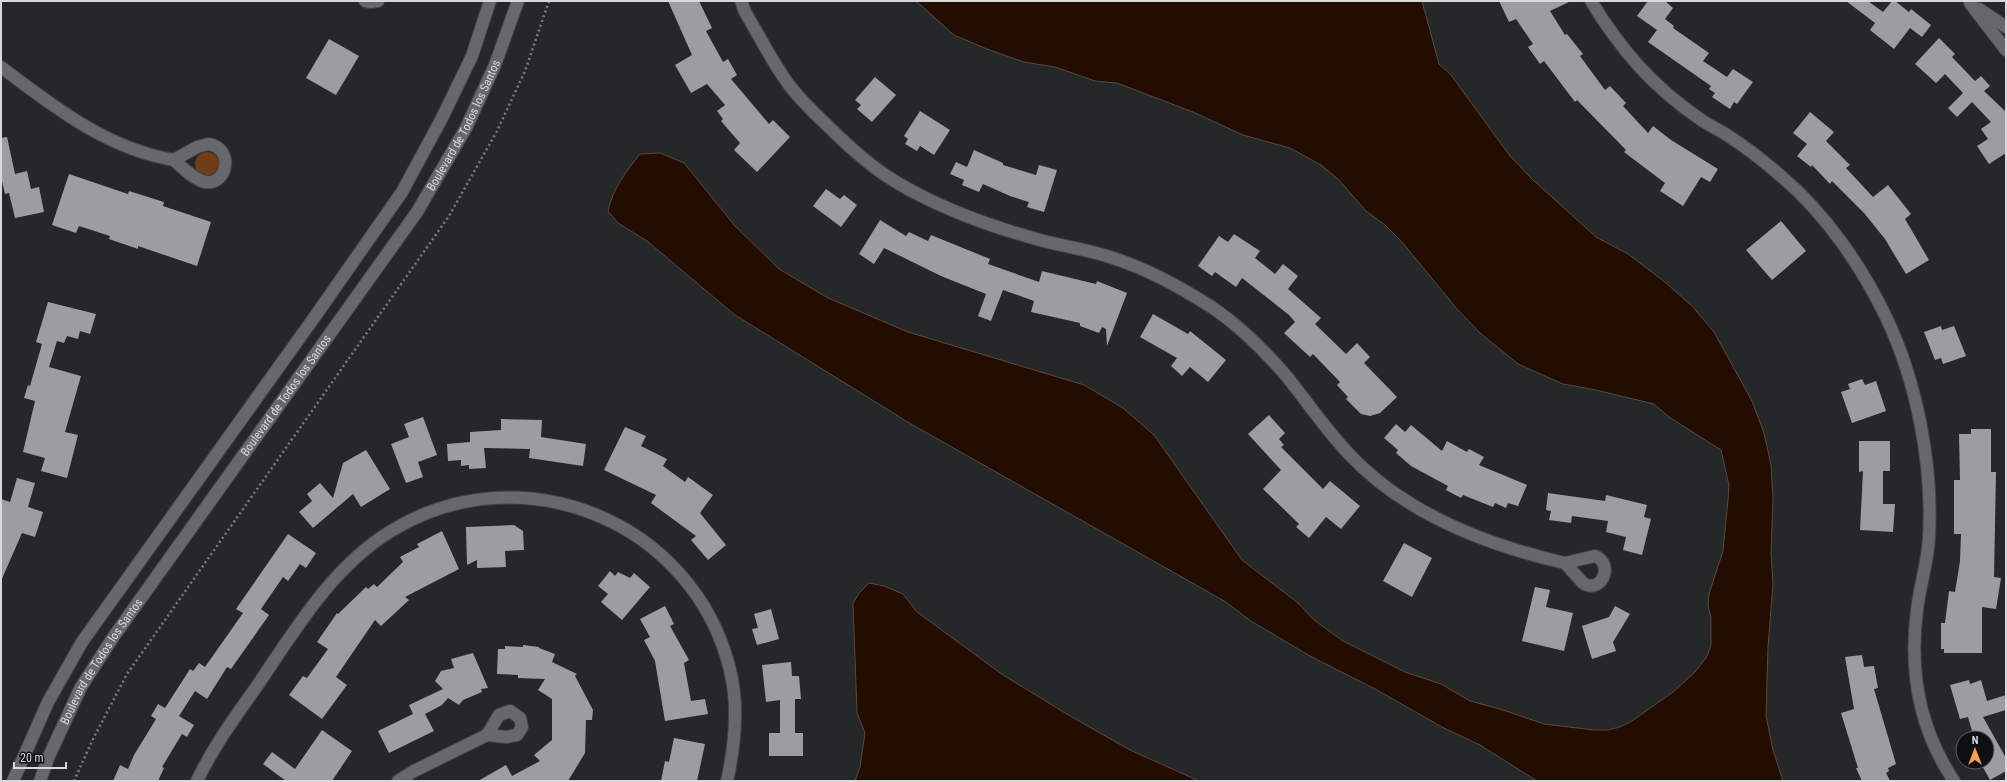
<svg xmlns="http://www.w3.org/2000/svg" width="2007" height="782" font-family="'Roboto Condensed',sans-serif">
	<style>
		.green { fill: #713d14 }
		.water { fill: #230c00; stroke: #594941 }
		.building { fill: #9a9ea0 }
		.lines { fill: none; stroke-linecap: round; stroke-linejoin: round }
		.minor-casing { stroke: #414446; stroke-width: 14 }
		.path { stroke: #797c7d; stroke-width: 2.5; stroke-dasharray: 2 3; stroke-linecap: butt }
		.minor { stroke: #66696b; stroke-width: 12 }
		.labels { text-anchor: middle; stroke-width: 4; stroke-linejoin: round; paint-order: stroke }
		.street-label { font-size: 12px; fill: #d6d8d9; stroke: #0f1011 }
	</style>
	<rect width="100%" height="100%" fill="#242829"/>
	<!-- green -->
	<circle class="green" cx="207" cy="164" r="12"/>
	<!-- water -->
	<g class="water">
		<path d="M 916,1 L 1422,1 L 1439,64 L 1451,75 L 1510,156 L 1532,179 L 1596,237 L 1628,254 L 1666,283 L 1692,306 L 1714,332 L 1752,401 L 1764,433 L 1771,465 L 1773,499 L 1771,554 L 1773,583 L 1768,647 L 1766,716 L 1773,750 L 1783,781 L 1537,781 L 1480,745 L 1442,727 L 1377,690 L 1310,656 L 1251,621 L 1226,602 L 911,424 L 735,315 L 647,241 L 618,223 L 608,211 C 613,188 626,172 640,154 L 660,153 L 684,163 L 735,226 L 779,269 L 828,298 L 908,332 L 1084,385 L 1123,408 L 1154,435 L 1242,560 L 1298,603 L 1314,620 L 1343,641 L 1405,672 L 1441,684 L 1470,701 L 1503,710 L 1544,724 L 1594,730 L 1608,730 L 1620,727 L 1632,721 L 1673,692 L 1695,672 L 1706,658 L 1711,646 L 1711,618 L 1708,605 L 1709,594 L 1723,551 L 1728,500 L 1729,485 L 1721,450 L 1669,417 L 1654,404 L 1596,390 L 1563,384 L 1518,364 L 1480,333 L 1457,309 L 1402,242 L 1385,225 L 1366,211 L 1338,179 L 1321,165 L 1290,148 L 1243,135 L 1193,112 L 1117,83 L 1095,81 L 1055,67 L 1024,62 L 987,49 L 954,35 Z"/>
		<path d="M 869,583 L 884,586 L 903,594 L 917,612 L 1003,675 L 1070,716 L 1130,750 L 1199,781 L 855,781 L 860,767 L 865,733 L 857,713 L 853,603 L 860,592 Z"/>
	</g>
	<!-- building -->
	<g class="building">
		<path d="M 668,1 L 699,1 L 712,28 L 706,31 L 723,62 L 728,59 L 737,75 L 731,79 L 769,124 L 773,120 L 790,137 L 757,172 L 734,150 L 740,143 L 721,121 L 723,119 L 717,111 L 725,105 L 707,84 L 691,93 L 675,65 L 692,55 Z"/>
		<path d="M 1499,1 L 1571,1 L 1550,11 L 1565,35 L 1567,34 L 1583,54 L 1580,56 L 1605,90 L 1610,86 L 1626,103 L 1623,106 L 1648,133 L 1653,126 L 1671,140 L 1718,169 L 1710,182 L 1701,177 L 1683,206 L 1660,191 L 1665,183 L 1624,152 L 1626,150 L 1577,100 L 1575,102 L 1544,61 L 1540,64 L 1528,47 L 1533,44 L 1516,19 L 1509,22 Z"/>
		<path d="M 1648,1 L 1665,1 L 1673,8 L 1665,19 L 1674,26 L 1673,28 L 1709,53 L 1703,61 L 1727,77 L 1733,69 L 1753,82 L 1737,104 L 1734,102 L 1730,109 L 1712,97 L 1715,93 L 1709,89 L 1711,86 L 1648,42 L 1657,30 L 1637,16 Z"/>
		<path d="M 1846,1 L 1868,1 L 1883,12 L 1892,1 L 1895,1 L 1909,12 L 1911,9 L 1931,25 L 1922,37 L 1910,28 L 1894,49 L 1870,30 L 1875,23 Z"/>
		<path d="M 1939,38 L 1955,54 L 1952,57 L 1975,81 L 1981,76 L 1990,86 L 1984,91 L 2006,112 L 2006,153 L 1989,164 L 1977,146 L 1988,139 L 1981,129 L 1991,122 L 1972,102 L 1957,117 L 1948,108 L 1963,93 L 1945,74 L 1936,83 L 1915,64 Z"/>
		<path d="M 329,39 L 359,56 L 336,95 L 306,78 Z"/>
		<path d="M 875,77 L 896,95 L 872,122 L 857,109 L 861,105 L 855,100 Z"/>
		<path d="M 920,111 L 950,130 L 934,155 L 920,146 L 917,151 L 905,144 L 908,139 L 904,136 Z"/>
		<path d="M 1810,112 L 1834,132 L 1826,141 L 1850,165 L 1846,168 L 1873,197 L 1888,185 L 1911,214 L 1905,219 L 1929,260 L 1906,274 L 1885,239 L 1864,213 L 1832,181 L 1830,184 L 1812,165 L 1811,167 L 1797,156 L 1807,144 L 1793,133 Z"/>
		<path d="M 7,137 L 15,174 L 27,171 L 31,189 L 39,187 L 44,212 L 15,218 L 9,193 L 5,194 L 1,177 L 1,138 Z"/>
		<path d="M 974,150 L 1003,163 L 1003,165 L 1036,175 L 1039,165 L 1057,170 L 1044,212 L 1027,207 L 1029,202 L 1010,196 L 983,184 L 979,192 L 962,185 L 964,180 L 950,174 L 956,162 L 967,167 Z"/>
		<path d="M 69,174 L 128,194 L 129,191 L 164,202 L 163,206 L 211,222 L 197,266 L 138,246 L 138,249 L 109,239 L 110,236 L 79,226 L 76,233 L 52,225 Z"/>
		<path d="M 826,189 L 840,199 L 844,195 L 857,205 L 841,227 L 813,206 Z"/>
		<path d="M 880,220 L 906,236 L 909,232 L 928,241 L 931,235 L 990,259 L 988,264 L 1039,282 L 1042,271 L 1096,284 L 1097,281 L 1127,293 L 1107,346 L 1106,329 L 1102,327 L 1099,333 L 1080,326 L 1080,323 L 1031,312 L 1034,301 L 1003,290 L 991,321 L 978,316 L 986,294 L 941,276 L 884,248 L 874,264 L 859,254 Z"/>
		<path d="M 1781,221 L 1806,251 L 1772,280 L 1746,250 Z"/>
		<path d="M 1234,234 L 1260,251 L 1255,258 L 1275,274 L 1283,264 L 1298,276 L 1288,289 L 1321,318 L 1315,324 L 1346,354 L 1357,343 L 1370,357 L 1364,363 L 1397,397 L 1380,413 L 1370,416 L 1361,414 L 1346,399 L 1348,397 L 1337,385 L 1340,382 L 1313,354 L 1310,357 L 1284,333 L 1295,322 L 1289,315 L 1242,278 L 1236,287 L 1215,272 L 1212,276 L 1198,266 L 1219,236 L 1228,242 Z"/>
		<path d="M 48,302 L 96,314 L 90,334 L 80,331 L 78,339 L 67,336 L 64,343 L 57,341 L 49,367 L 81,376 L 65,432 L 78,435 L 67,478 L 41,471 L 45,458 L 23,452 L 35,401 L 24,398 L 28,385 L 30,386 L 42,344 L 36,342 Z"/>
		<path d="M 1153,314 L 1188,334 L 1190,331 L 1226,360 L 1208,382 L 1190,367 L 1182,376 L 1171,366 L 1177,358 L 1140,337 Z"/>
		<path d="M 1941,326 L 1942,330 L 1954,326 L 1966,356 L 1943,364 L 1941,358 L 1935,360 L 1924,332 Z"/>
		<path d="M 1862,379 L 1865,385 L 1876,381 L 1886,411 L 1852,423 L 1841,392 L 1850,389 L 1848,384 Z"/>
		<path d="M 1269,415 L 1285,433 L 1279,439 L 1284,445 L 1281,447 L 1323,489 L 1330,481 L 1360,506 L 1341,529 L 1326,517 L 1309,538 L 1296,527 L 1299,524 L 1263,489 L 1281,470 L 1248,434 Z"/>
		<path d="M 423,417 L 437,455 L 418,462 L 423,477 L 406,483 L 391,444 L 409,437 L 404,424 Z"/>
		<path d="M 501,419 L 542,420 L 541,437 L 586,444 L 583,466 L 529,458 L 530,449 L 484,448 L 486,468 L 469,469 L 469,465 L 461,466 L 461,460 L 448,461 L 447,444 L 470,442 L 470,432 L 501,430 Z"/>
		<path d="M 1396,424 L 1405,432 L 1411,425 L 1442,451 L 1447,441 L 1467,452 L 1469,449 L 1484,457 L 1479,465 L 1527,485 L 1518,506 L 1508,503 L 1506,508 L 1495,503 L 1493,507 L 1463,495 L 1461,498 L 1446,490 L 1448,486 L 1411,466 L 1396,453 L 1398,450 L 1384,438 Z"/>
		<path d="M 625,427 L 646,436 L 641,446 L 667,459 L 663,466 L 685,482 L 688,477 L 713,495 L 700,513 L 726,545 L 708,560 L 691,540 L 696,536 L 651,503 L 656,495 L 604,470 Z"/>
		<path d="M 1971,429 L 1991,429 L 1991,472 L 1996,472 L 1994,577 L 2001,578 L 1996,609 L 1982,607 L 1982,653 L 1944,653 L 1944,649 L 1941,649 L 1941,623 L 1945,623 L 1949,591 L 1955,592 L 1960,561 L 1961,534 L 1954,534 L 1954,480 L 1960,480 L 1959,434 L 1971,434 Z"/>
		<path d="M 1859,441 L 1890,441 L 1890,471 L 1883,471 L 1883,504 L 1895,504 L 1893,532 L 1860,530 L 1863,471 L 1859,472 Z"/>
		<path d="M 366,450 L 390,489 L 361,507 L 353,494 L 313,528 L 299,512 L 312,501 L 307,494 L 320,483 L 333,498 L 343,463 Z"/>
		<path d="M 17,478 L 35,483 L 28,507 L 43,512 L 35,537 L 22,533 L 1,581 L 1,499 L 10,502 Z"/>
		<path d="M 1548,493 L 1605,501 L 1606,495 L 1647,505 L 1644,517 L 1651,519 L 1642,555 L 1623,550 L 1626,537 L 1606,532 L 1608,521 L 1572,516 L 1571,523 L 1549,520 L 1551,511 L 1546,510 Z"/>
		<path d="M 514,525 L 523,531 L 524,550 L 505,551 L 506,567 L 477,568 L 477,560 L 467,565 L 466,527 Z"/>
		<path d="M 442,531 L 459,569 L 405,597 L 409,600 L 381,626 L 375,620 L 336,677 L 347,685 L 322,719 L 289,695 L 303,676 L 307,678 L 328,649 L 317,642 L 337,613 L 338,614 L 366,587 L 368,589 L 374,584 L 377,587 L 403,562 L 400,557 L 419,547 L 417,544 Z"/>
		<path d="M 288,534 L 316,553 L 306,568 L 300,564 L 288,581 L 283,577 L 261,609 L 269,615 L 231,669 L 227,667 L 207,699 L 195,691 L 179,716 L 194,725 L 187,737 L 182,734 L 162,767 L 164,768 L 158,781 L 113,781 L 120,765 L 128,769 L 134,755 L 156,719 L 151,716 L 158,704 L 165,708 L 190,669 L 193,671 L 199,663 L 205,667 L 243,613 L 236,609 Z"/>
		<path d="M 1404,543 L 1432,558 L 1412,597 L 1383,581 Z"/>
		<path d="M 610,571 L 615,576 L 618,572 L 630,578 L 634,573 L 650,587 L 622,620 L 601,602 L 608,594 L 598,586 Z"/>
		<path d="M 1535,587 L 1550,590 L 1546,607 L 1573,613 L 1564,651 L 1522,641 Z"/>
		<path d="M 665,606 L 674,624 L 670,626 L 689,660 L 684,663 L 691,701 L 705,699 L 708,714 L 665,721 L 655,661 L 644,640 L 650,637 L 640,619 Z"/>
		<path d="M 1615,606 L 1630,614 L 1613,642 L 1616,651 L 1592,659 L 1582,626 L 1609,617 Z"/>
		<path d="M 771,609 L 779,639 L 757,645 L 752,629 L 758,628 L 754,614 Z"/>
		<path d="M 523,645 L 539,647 L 539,648 L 555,654 L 552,662 L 577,674 L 575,676 L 593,710 L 592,720 L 586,720 L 585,753 L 568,781 L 478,781 L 506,765 L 512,776 L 540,761 L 534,755 L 552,740 L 552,699 L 538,690 L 545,679 L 518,678 L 518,675 L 497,674 L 498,649 L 505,649 L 505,646 L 523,647 Z"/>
		<path d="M 473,653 L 488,688 L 481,689 L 482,692 L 463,700 L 459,705 L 448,698 L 442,705 L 425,714 L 434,731 L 389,753 L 378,731 L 413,714 L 409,705 L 443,689 L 435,681 L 441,671 L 454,668 L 451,659 Z"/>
		<path d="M 1862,655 L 1864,667 L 1874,666 L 1878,688 L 1874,689 L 1896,764 L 1888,768 L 1889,771 L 1886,773 L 1890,781 L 1862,781 L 1856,768 L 1858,768 L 1841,713 L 1854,709 L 1845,657 Z"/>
		<path d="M 791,662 L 792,676 L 799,676 L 801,699 L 795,699 L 795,733 L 803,733 L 803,756 L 769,756 L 769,733 L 780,733 L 780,700 L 766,702 L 762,665 Z"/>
		<path d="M 1969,680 L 1970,684 L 1981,680 L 1987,701 L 2006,695 L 2006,710 L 1983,717 L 2006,758 L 2006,771 L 1990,780 L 1980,762 L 1987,762 L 1987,738 L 1974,738 L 1968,717 L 1960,719 L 1950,685 Z"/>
		<path d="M 322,730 L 352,751 L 332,781 L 286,781 L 263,764 L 272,752 L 295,769 Z"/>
		<path d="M 674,738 L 705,744 L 697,781 L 661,781 L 665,761 L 669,762 Z"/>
	</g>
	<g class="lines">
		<!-- minor casing -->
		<g class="minor-casing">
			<g id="minor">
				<path d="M 365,1 L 371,2 L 378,1"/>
				<path d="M 741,1 L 745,12 C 759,35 771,60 787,82 C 798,98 814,113 829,127 C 849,147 871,167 896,182 C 938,207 986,225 1033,238 C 1059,246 1087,249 1113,258 C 1148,269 1182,288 1213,308 C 1241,327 1266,352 1288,378 C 1308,403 1326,430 1349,454 C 1405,514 1486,545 1565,563"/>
				<path d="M 1591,1 C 1620,49 1653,87 1700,119 C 1708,125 1718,129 1727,135 C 1747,148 1765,162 1782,177 C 1825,213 1862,267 1886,317 C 1917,382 1933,465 1929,537 C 1928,561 1920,585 1917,610 C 1909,671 1919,729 1954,781"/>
				<path d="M 1970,3 L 2006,50"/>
				<path d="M 1979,9 L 2006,27"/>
				<path d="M 1,67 C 54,107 107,149 174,160"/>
				<path d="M 209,144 C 235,149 227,186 205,182 C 193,179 182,167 174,160 L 197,147 Z"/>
				<path d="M 1595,556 C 1615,564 1601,595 1583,583 L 1565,563 Z"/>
				<path d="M 510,711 L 520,718 L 522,727 L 517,735 L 506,737 L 487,735 L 499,715 Z"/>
				<path d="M 13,781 L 48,702 L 82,642 L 316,315 L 402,192 L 442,118 L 472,56 L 490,1"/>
				<path id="s1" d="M 40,781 L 49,756 L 81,687 L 114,636 L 417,212 L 466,128 L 495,65 L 518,1"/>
				<path d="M 197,781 C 213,747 235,717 257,686 C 295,630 332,567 391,531 C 521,451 694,521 730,670 C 739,706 735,745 727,781"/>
				<path d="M 398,781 L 414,771 L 487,735"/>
			</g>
		</g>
		<!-- path -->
		<path class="path" d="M 74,781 L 93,739 L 127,674 L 449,216 L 497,131 L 525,71 L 549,1"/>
		<!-- minor -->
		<use href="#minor" class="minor"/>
	</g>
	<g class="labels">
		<!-- street labels -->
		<g class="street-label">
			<text dy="4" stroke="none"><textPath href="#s1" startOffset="783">Boulevard de Todos los Santos</textPath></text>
			<text dy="4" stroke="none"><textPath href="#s1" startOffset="459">Boulevard de Todos los Santos</textPath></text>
			<text dy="4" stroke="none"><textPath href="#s1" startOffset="135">Boulevard de Todos los Santos</textPath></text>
		</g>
	</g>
	<!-- border -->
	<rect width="2007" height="782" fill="none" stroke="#d6d8d9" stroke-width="4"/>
	<!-- north arrow -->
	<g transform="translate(1975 750)"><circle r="19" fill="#0f1011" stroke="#5f6061"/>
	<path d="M0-3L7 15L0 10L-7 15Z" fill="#fd9c55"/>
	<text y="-6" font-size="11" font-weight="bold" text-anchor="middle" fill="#d6d8d9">N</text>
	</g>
	<!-- scale -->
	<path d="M14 762v6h52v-6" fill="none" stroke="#d6d8d9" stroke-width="2"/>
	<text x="20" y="762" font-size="12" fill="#d6d8d9" stroke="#0f1011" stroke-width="3" paint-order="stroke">20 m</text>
</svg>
